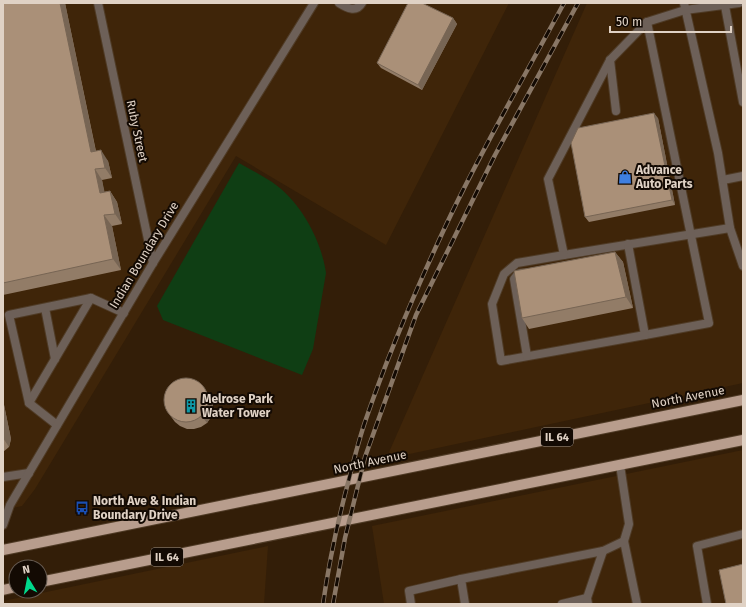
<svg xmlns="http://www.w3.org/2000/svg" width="746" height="607" font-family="'Fira Sans',sans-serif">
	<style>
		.built { fill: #3f2509 }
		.green { fill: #0f3e14 }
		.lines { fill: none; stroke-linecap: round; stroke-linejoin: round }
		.lane-casing { stroke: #4f3b26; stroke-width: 10 }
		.street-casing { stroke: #4f3b26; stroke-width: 10 }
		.primary-casing { stroke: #4f3b26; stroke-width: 12 }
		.lane { stroke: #6d6058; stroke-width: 8 }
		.street { stroke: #6d6058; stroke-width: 8 }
		.primary { stroke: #b89d8d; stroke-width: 10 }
		.rail-casing { stroke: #897766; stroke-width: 4.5 }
		.rail { stroke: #130a03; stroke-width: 3; stroke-dasharray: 9; stroke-linecap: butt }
		.wall { fill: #927c67 }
		.shaded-wall { fill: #776554 }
		.building { fill: #aa9078; stroke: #776554 }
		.labels { text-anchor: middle; stroke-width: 4; stroke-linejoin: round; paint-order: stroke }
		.shield { fill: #130a03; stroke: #a2968b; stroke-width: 1 }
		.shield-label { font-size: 11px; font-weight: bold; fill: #e0d2c5 }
		.street-label { font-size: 12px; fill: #e0d2c5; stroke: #130a03 }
		.poi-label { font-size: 12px; font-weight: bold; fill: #e0d2c5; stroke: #130a03; text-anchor: start }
	</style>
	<rect width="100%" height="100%" fill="#331e08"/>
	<!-- built -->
	<g class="built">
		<path d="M 3,3 L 509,3 L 386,245 L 236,156 L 35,489 L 22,506 L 3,510 Z"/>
		<path d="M 587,3 L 743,3 L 743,383 L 386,459 Z"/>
		<path d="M 743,450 L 743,604 L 384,604 L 372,526 Z"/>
		<path d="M 268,546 L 264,604 L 3,604 L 3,601 Z"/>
	</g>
	<!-- green -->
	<path class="green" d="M 239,163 C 250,169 261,175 272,182 C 300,201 321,239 326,273 L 313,349 L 302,375 L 163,320 L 157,306 Z"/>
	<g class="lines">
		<!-- lane casing -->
		<g class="lane-casing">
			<g id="lane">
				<path d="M 339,3 C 347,8 356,13 362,3"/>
				<path d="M 684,3 L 718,153 L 730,228 L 743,266"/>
				<path d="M 725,6 L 743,102"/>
				<path d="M 610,60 L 616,111"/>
				<path d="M 723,180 L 743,176"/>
				<path d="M 730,228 L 564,255 L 548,179 L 610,60 L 647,22 L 685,10 L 739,3"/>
				<path d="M 628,244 L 645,335 L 709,323 L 647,22"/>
				<path d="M 564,255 L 517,263 L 504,274 L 492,304 L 501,361 L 645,335"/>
				<path d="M 523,273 L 518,274 L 514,279 L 527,356"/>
				<path d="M 45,308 L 55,359"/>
				<path d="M 29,403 L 91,298"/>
				<path d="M 57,425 L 29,403 L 9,315 L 91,298 L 124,313"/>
				<path d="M 620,465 L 629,524 L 624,541 L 637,604"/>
				<path d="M 3,477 L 29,473"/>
				<path d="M 461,579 L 465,604"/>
				<path d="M 411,604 L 409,591 L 461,579 L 603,551 L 624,541"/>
				<path d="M 562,604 L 587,598"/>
				<path d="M 588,604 L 587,598 L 603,551"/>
				<path d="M 707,604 L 697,546 L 743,534"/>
			</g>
		</g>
		<!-- street casing -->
		<g class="street-casing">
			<g id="street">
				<path d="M 98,3 L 153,263"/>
				<path d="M 3,525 L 10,505 L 153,263 L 314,3"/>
			</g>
		</g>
		<!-- primary casing -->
		<g class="primary-casing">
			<g id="primary">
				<path d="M 3,550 L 743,400"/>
				<path d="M 40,582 L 743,440"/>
				<path d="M 3,590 L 16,587"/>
			</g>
		</g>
		<!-- lane -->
		<use href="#lane" class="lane"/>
		<!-- street -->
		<use href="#street" class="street"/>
		<!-- primary -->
		<use href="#primary" class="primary"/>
		<!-- rail casing -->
		<g class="rail-casing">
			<g id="rail">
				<path d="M 323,604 C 329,562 338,520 349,479 C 354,459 359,439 366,419 C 389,352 417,287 447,223 C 482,148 525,76 564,3"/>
				<path d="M 333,604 L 345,538 L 365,457 L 416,315 L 495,155 L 578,3"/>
			</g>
		</g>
		<!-- rail -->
		<use href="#rail" class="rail"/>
	</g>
	<!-- wall -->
	<g class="wall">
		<path d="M 3,3 L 65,3 L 96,151 L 108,161 L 112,178 L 102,180 L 104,192 L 110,191 L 117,202 L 122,224 L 112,226 L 121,270 L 3,295 Z"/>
		<path d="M 453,18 L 457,24 L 422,90 L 381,68 L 377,63 Z"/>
		<path d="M 658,118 L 675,205 L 589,222 L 585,217 Z"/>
		<path d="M 615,252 L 623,262 L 633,308 L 529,329 L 522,318 Z"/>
		<path d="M 210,397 L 213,403 L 213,410 L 211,417 L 207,423 L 201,427 L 194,429 L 187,429 L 180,426 L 175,422 L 169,414 Z"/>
		<path d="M 3,400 L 11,439 L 9,447 L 3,452 Z"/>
	</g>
	<!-- shaded-wall -->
	<g class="shaded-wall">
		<path d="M 60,3 L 65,3 L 98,162 L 91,152 Z"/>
		<path d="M 453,18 L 457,24 L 422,90 L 418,85 Z"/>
		<path d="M 654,113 L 658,118 L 675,205 L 672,200 Z"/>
		<path d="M 101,150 L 108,161 L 112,178 L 105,168 Z"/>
		<path d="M 95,169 L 102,180 L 107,203 L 100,193 Z"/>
		<path d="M 110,191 L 117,202 L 122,224 L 115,214 Z"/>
		<path d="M 104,215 L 112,226 L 121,270 L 113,259 Z"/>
		<path d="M 615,252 L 623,262 L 633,308 L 626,297 Z"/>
		<path d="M 204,388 L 210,397 L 213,403 L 213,410 L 211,417 L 207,423 L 201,415 Z"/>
		<path d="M 3,400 L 11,439 L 9,447 L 3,438 Z"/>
	</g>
	<!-- building -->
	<g class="building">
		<path d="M 3,3 L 60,3 L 91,152 L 101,150 L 105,168 L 95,169 L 100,193 L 110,191 L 115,214 L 104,215 L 113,259 L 3,283 Z"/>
		<path d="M 408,3 L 422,3 L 453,18 L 418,85 L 377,63 Z"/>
		<path d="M 654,113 L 672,200 L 585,217 L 571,143 L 578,128 Z"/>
		<path d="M 615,252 L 626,297 L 522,318 L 514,271 Z"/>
		<circle cx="186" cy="400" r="22"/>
		<path d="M 743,564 L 743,604 L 726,604 L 719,570 Z"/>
	</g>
	<!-- icons -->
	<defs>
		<g id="shop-bare" transform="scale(1.08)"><path d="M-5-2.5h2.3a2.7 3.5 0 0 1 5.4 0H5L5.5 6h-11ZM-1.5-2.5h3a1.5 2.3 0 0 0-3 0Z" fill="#3f7fe0" stroke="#130a03" stroke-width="2.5" paint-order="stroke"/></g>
		<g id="building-bare" transform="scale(1.08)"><path d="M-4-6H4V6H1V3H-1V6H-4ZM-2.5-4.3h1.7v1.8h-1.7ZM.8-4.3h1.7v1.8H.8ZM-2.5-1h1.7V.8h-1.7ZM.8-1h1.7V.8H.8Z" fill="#0f9aa8" stroke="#130a03" stroke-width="2.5" paint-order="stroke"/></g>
		<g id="bus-bare" transform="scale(1.08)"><path d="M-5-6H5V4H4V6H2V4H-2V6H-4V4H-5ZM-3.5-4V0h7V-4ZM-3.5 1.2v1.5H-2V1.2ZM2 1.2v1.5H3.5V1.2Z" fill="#1a4fb4" stroke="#130a03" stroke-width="2.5" paint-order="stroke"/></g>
	</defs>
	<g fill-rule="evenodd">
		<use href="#shop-bare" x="625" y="177"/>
		<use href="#building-bare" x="191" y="406"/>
		<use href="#bus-bare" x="82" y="508"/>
	</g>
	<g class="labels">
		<!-- shield labels -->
		<g class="shield">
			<rect x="541" y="428" width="32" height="18" rx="3"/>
			<rect x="151" y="548" width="32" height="18" rx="3"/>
		</g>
		<g class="shield-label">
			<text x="557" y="441">IL 64</text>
			<text x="167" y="561">IL 64</text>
		</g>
		<!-- street labels -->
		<g class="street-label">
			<text transform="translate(137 131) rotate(78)" y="4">Ruby Street</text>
			<text transform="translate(144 255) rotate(-59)" y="4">Indian Boundary Drive</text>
			<text transform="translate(688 397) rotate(-11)" y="4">North Avenue</text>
			<text transform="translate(370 462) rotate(-12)" y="4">North Avenue</text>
		</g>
		<!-- poi labels -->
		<g class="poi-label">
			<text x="636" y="174">Advance<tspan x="636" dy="14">Auto Parts</tspan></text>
			<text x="202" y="403">Melrose Park<tspan x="202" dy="14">Water Tower</tspan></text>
			<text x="93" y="505">North Ave &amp; Indian<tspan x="93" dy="14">Boundary Drive</tspan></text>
		</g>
	</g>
	<!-- border -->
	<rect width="746" height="607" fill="none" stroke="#e0d2c5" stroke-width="8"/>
	<!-- north arrow -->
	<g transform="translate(28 579) rotate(350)"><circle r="19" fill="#130a03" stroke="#655a51"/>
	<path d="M0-3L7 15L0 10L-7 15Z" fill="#00d98c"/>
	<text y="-6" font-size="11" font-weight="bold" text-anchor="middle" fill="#e0d2c5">N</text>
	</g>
	<!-- scale -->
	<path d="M610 26v6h121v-6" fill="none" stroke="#e0d2c5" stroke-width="2"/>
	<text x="616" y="26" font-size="12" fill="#e0d2c5" stroke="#130a03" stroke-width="3" paint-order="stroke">50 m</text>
</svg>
